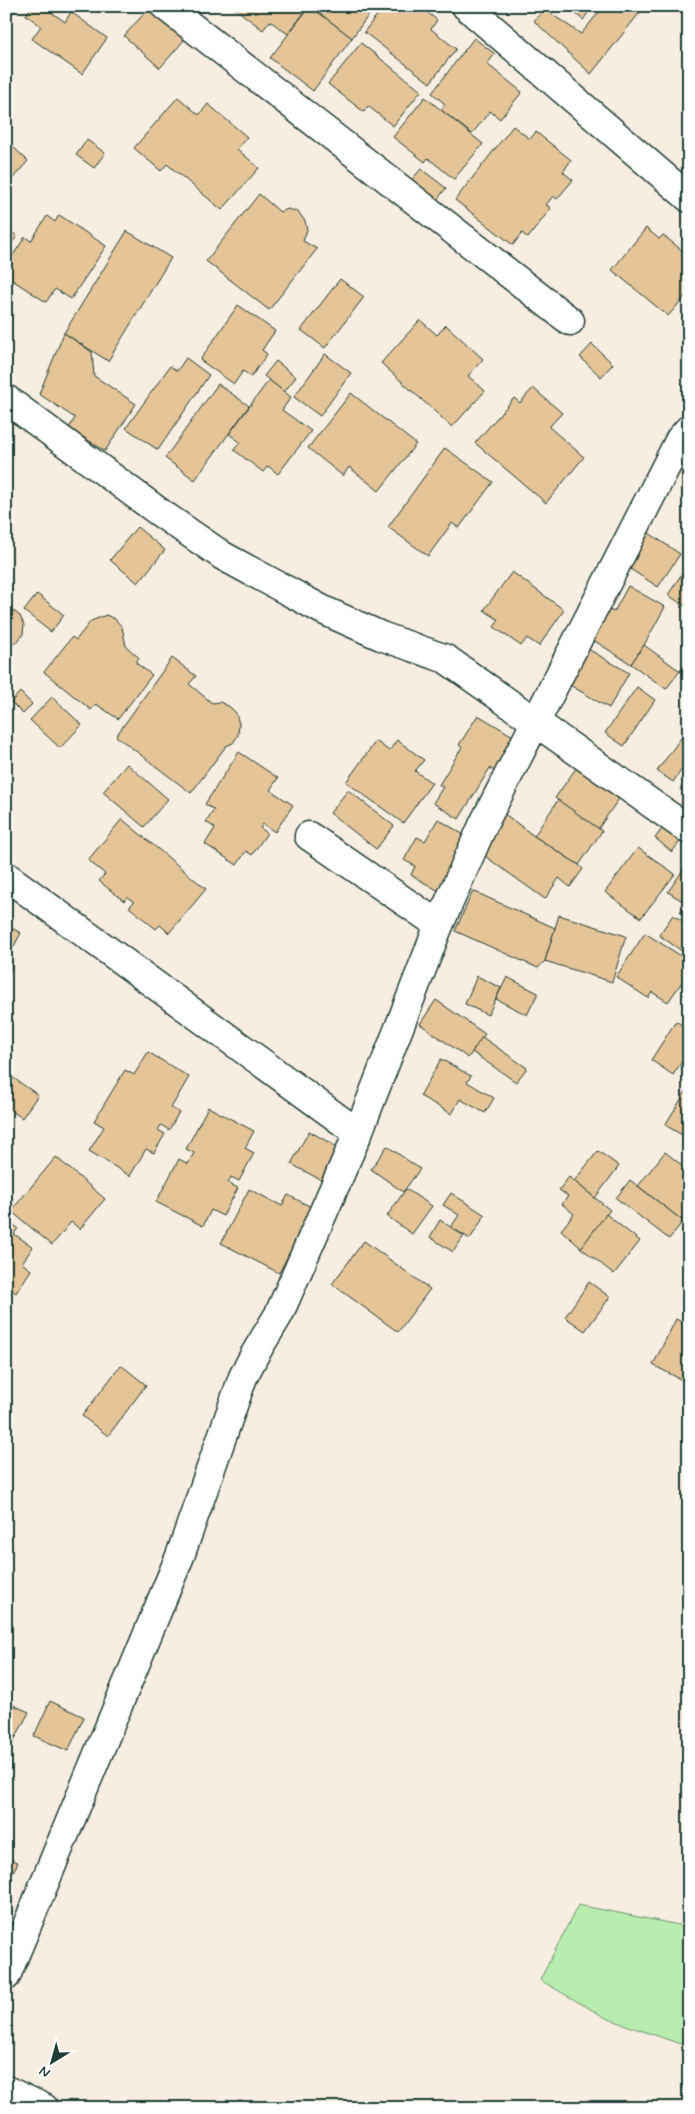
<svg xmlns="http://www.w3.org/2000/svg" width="695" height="2114" font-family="Mynerve,sans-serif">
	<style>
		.green { fill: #b9edaf; stroke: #6c9572 }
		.building { fill: #e5c497; stroke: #1f3d34 }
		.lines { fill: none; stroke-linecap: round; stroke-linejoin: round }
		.minor-casing { stroke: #1f3d34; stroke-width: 31 }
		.minor { stroke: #fff; stroke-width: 28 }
	</style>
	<rect width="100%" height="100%" fill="#f7ede0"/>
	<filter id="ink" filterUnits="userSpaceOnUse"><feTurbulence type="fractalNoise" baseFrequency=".02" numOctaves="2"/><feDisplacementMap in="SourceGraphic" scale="10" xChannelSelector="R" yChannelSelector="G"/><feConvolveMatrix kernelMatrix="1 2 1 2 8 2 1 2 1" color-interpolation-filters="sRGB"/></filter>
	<g filter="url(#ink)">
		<!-- green -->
		<path class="green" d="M 578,1905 L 689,1927 L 689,2047 L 606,2018 L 540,1980 Z"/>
		<!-- building -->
		<g class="building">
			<path d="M 6,6 L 17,6 L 17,8 L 6,22 Z"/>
			<path d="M 32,6 L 52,6 L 54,8 L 51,12 L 65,22 L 71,12 L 107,38 L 82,74 L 32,39 L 41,26 L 26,15 Z"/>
			<path d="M 309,6 L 288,34 L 270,21 L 263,30 L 233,7 Z"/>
			<path d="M 310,6 L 375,6 L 352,38 Z"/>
			<path d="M 310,6 L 352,38 L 313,91 L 270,58 Z"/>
			<path d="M 384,6 L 419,6 L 437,20 L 431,29 L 456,49 L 430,83 L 364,32 Z"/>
			<path d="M 567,6 L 593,6 L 583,20 Z"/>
			<path d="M 604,6 L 637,6 L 641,11 L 591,74 L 534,21 L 544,9 L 581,34 Z"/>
			<path d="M 149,8 L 185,39 L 160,68 L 124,36 Z"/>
			<path d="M 474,38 L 495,54 L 487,64 L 522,92 L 500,119 L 490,111 L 472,134 L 441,110 L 445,104 L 432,93 Z"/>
			<path d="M 361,43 L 421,91 L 393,126 L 368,106 L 364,112 L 328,84 Z"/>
			<path d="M 178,97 L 199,115 L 208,104 L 247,137 L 237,149 L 259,168 L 222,210 L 167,164 L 161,171 L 134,148 Z"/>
			<path d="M 425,97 L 483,144 L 454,179 L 428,158 L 425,162 L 393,137 Z"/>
			<path d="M 513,126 L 530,139 L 536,132 L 571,160 L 563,172 L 573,180 L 557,199 L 553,196 L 546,205 L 551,208 L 528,238 L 522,233 L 513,245 L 455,200 Z"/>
			<path d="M 87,140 L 105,153 L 94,168 L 76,155 Z"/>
			<path d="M 10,144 L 28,161 L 13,178 L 6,172 L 6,148 Z"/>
			<path d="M 421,169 L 446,188 L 434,204 L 408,184 Z"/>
			<path d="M 259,194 L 280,212 L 288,209 L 298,212 L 305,221 L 307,230 L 303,241 L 317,249 L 269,310 L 206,261 Z"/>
			<path d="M 59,215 L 106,246 L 71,299 L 55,289 L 46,302 L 6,276 L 6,266 L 25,237 L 31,241 L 47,216 L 55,222 Z"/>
			<path d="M 6,228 L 17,236 L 6,251 Z"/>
			<path d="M 646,228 L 659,239 L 663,235 L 689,256 L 689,292 L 668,316 L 612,270 Z"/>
			<path d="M 127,231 L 171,258 L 108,361 L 64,333 Z"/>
			<path d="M 340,279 L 364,297 L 325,348 L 301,330 Z"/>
			<path d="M 238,305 L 275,331 L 262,350 L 267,354 L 251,377 L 243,371 L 234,384 L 200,360 Z"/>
			<path d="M 420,320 L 437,335 L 446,325 L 483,359 L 468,376 L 485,391 L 452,427 L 381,363 Z"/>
			<path d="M 64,333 L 92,352 L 94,376 L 136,404 L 105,451 L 69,428 L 75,418 L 39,394 Z"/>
			<path d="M 592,344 L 613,364 L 601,377 L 580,357 Z"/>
			<path d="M 325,354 L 351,373 L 320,416 L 294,397 Z"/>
			<path d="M 186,358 L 209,375 L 158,450 L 126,428 L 170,366 L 177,371 Z"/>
			<path d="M 276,361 L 296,377 L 284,392 L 264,376 Z"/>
			<path d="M 269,380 L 291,397 L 282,410 L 311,431 L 278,474 L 268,466 L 263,472 L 234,450 L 240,442 L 229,434 Z"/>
			<path d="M 218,384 L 249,406 L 195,480 L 165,458 Z"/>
			<path d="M 533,388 L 562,413 L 549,427 L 584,457 L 546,503 L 475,443 L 514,398 L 520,403 Z"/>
			<path d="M 351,393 L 416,444 L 379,491 L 349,467 L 343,476 L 308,448 Z"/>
			<path d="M 445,448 L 493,482 L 459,528 L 452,523 L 428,556 L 388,527 Z"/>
			<path d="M 137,527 L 165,550 L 138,583 L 110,560 Z"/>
			<path d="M 646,531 L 680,554 L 658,587 L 624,565 Z"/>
			<path d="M 689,538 L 689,553 L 682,549 Z"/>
			<path d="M 689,563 L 689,609 L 668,595 Z"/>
			<path d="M 512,572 L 564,610 L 539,646 L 527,638 L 521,646 L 494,627 L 499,620 L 484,610 Z"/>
			<path d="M 628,586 L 665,607 L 644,645 L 631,664 L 590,638 L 607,609 L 614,612 Z"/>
			<path d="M 37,594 L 64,615 L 51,632 L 24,611 Z"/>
			<path d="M 6,605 L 20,616 L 24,625 L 23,634 L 18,641 L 12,643 L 6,644 Z"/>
			<path d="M 106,615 L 115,619 L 122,627 L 126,646 L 139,658 L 136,663 L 152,675 L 118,719 L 96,704 L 91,710 L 44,672 L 72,637 L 76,640 L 91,621 Z"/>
			<path d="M 644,645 L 680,671 L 666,689 L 631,664 Z"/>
			<path d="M 583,646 L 629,673 L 609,708 L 563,681 Z"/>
			<path d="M 172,658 L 196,676 L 189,684 L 212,703 L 220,702 L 230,707 L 236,713 L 239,724 L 238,735 L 233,743 L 226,746 L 191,793 L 116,736 Z"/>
			<path d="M 689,659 L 689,678 L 680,671 Z"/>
			<path d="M 637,687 L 655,700 L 624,746 L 605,733 Z"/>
			<path d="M 20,692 L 32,704 L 23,714 L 11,702 Z"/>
			<path d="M 52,697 L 82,725 L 60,748 L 30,720 Z"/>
			<path d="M 478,715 L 518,739 L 497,773 L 490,768 L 459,819 L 433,803 L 443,787 L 439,785 L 462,747 L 459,745 Z"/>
			<path d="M 689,727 L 689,759 L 673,782 L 657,771 Z"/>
			<path d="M 397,740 L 424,760 L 415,771 L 432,783 L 403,823 L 346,782 L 376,741 L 389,751 Z"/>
			<path d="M 239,752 L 278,778 L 270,790 L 293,805 L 275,832 L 263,824 L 260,828 L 267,833 L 252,855 L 246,851 L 237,865 L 205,844 L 215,828 L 206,822 L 214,810 L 205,804 Z"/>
			<path d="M 127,764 L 168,799 L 144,827 L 103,792 Z"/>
			<path d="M 579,764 L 622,794 L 598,829 L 555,798 Z"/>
			<path d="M 689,776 L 689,796 L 680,789 Z"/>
			<path d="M 348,790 L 394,826 L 376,849 L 330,813 Z"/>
			<path d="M 558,800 L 602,831 L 579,865 L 534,836 Z"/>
			<path d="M 502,812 L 534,836 L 579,865 L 583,869 L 570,887 L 559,878 L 545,899 L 475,849 Z"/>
			<path d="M 122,819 L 206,889 L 169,933 L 160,925 L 156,929 L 129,907 L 134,902 L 127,897 L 124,901 L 99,881 L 105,874 L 88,860 Z"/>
			<path d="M 438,819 L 469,838 L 439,891 L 411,875 L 415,866 L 404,860 L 417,837 L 425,841 Z"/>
			<path d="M 665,825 L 682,839 L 672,852 L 655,838 Z"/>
			<path d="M 638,848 L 675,874 L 641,918 L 605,892 Z"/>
			<path d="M 689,861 L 689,898 L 686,903 L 668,892 Z"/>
			<path d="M 473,891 L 555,928 L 545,961 L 538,968 L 455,931 Z"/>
			<path d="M 688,900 L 689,900 L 689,918 L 680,912 Z"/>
			<path d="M 559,915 L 626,936 L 612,982 L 545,961 Z"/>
			<path d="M 673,915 L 689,925 L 689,945 L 683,952 L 659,935 Z"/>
			<path d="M 6,925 L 21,933 L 7,959 L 12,967 L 6,978 Z"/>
			<path d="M 645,933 L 689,961 L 689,972 L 668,1002 L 652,992 L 648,998 L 616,977 Z"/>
			<path d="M 477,976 L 501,988 L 488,1015 L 465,1004 Z"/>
			<path d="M 507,977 L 538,993 L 527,1015 L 496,999 Z"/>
			<path d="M 436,1000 L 485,1034 L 468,1058 L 420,1024 Z"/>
			<path d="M 676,1021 L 689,1030 L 689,1051 L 673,1075 L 651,1060 Z"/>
			<path d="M 482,1037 L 527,1068 L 516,1082 L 472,1052 Z"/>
			<path d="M 148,1052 L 189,1077 L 171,1108 L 179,1112 L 169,1130 L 161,1125 L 158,1130 L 165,1134 L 154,1153 L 146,1149 L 130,1176 L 89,1151 L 104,1127 L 94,1121 L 125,1070 L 134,1075 Z"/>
			<path d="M 441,1059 L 471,1076 L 467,1082 L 494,1098 L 485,1113 L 460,1099 L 452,1114 L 420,1096 Z"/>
			<path d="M 6,1073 L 38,1095 L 22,1118 L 6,1107 Z"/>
			<path d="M 688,1088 L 689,1089 L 689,1139 L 665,1125 Z"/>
			<path d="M 208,1107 L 254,1131 L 245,1148 L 254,1153 L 239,1181 L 231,1177 L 228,1183 L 238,1188 L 223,1216 L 211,1210 L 203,1226 L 156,1202 L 179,1159 L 188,1164 L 194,1153 L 186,1149 Z"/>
			<path d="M 309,1131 L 339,1148 L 321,1180 L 291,1164 Z"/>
			<path d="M 387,1146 L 420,1169 L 403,1192 L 371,1169 Z"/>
			<path d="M 598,1151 L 619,1166 L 595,1198 L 574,1181 Z"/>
			<path d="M 665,1152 L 689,1171 L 689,1213 L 683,1221 L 638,1186 Z"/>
			<path d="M 56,1157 L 105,1199 L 80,1229 L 71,1222 L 52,1245 L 11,1211 Z"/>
			<path d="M 569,1177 L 610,1210 L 581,1248 L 561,1230 L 574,1214 L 562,1204 L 568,1196 L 559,1190 Z"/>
			<path d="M 630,1180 L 683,1221 L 669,1239 L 616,1198 Z"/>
			<path d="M 249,1189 L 282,1206 L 288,1195 L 313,1208 L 279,1273 L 221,1243 Z"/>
			<path d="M 406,1189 L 432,1206 L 412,1234 L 387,1216 Z"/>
			<path d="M 451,1193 L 485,1215 L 470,1239 L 451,1227 L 459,1215 L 443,1205 Z"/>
			<path d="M 606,1214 L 640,1241 L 614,1274 L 581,1248 Z"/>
			<path d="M 6,1220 L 18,1228 L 14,1234 L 33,1247 L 22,1263 L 31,1270 L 16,1293 L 10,1288 L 6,1293 Z"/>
			<path d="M 440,1220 L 464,1236 L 453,1252 L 430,1237 Z"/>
			<path d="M 364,1241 L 430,1289 L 398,1332 L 332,1284 Z"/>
			<path d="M 589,1282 L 610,1297 L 585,1331 L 565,1317 Z"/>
			<path d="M 676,1319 L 689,1326 L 689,1367 L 682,1380 L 653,1365 Z"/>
			<path d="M 121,1365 L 146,1385 L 108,1436 L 82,1416 Z"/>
			<path d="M 6,1670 L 11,1673 L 6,1681 Z"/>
			<path d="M 50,1701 L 84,1717 L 68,1751 L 34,1736 Z"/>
			<path d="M 6,1702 L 29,1712 L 16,1737 L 6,1732 Z"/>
			<path d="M 6,1732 L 16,1737 L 6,1755 Z"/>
			<path d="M 6,1856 L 18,1863 L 6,1883 Z"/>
		</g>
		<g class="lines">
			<!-- minor casing -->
			<g class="minor-casing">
				<g id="minor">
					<path d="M 165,6 L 570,321"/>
					<path d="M 466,6 L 689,198"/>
					<path d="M 6,399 L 159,512 L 223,556 L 323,610 L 381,636 L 446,659 L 689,830"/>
					<path d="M 309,836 L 439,925"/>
					<path d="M 6,876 L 358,1133"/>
					<path d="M 6,1976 L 180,1556 L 243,1377 L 255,1354 L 279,1314 L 358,1133 L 439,925 L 484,823 L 680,439 L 689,429"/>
					<path d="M 6,2090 L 44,2108"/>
				</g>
			</g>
			<!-- minor -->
			<use href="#minor" class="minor"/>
		</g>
	</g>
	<!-- margin -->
	<rect width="695" height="2114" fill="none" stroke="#fff" stroke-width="25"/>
	<rect x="12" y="12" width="670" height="2089" fill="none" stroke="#1f3d34" stroke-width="2" filter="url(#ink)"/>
	<!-- north arrow -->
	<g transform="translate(52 2062) rotate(217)" stroke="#ffffff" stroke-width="4" paint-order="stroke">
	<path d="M0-4L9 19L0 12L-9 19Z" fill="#1f3d34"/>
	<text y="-8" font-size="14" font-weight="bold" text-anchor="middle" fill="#1f3d34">N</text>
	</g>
</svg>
